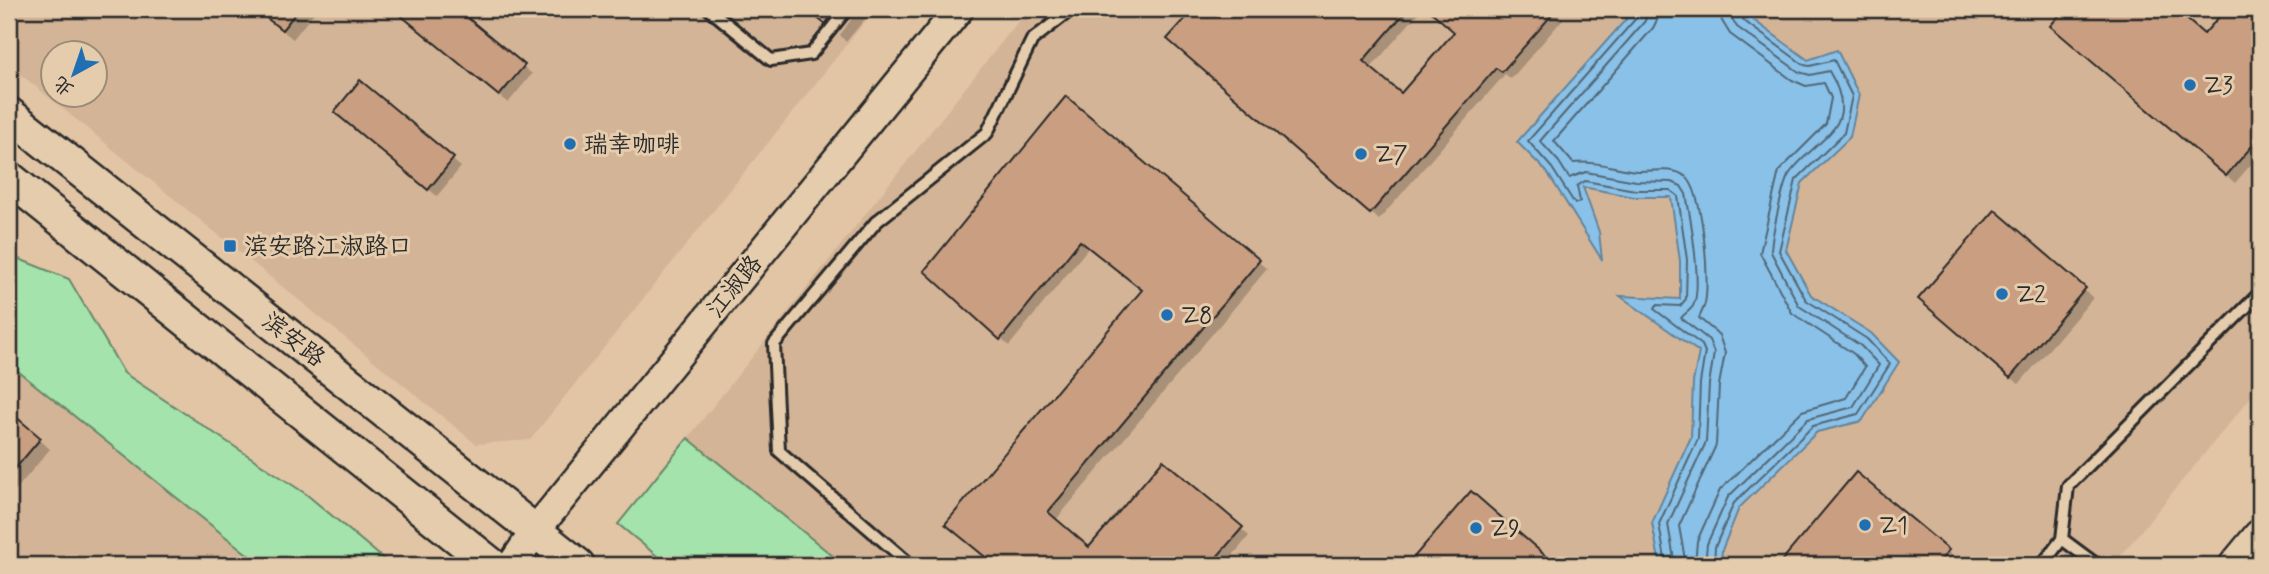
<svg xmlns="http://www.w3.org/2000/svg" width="2269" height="574" font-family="Mynerve,'LXGW WenKai TC',sans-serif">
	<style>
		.built { fill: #d4b496; fill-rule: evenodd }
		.green { fill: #a4e3ab; stroke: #68876b; stroke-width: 2 }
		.water { fill: #8ac1e8; stroke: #64859c; stroke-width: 2 }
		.shadow { fill: #0003 }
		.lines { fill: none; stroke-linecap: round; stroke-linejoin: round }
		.shore { stroke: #516777; stroke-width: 2 }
		.building { fill: #ca9f81; stroke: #2b2b2b; stroke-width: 2 }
		.service-casing { stroke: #2b2b2b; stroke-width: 16 }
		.tertiary-casing { stroke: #2b2b2b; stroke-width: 33 }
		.secondary-casing { stroke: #2b2b2b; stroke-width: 37 }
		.service { stroke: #e4ccac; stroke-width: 10 }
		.tertiary { stroke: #e4ccac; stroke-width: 28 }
		.secondary { stroke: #e4ccac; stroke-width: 32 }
		.poi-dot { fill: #1f6fb2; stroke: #e4ccac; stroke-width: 2.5 }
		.labels { text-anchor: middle; stroke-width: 6; stroke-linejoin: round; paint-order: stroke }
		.poi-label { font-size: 24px; fill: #2b2b2b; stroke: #e4ccac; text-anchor: start }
		.street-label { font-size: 24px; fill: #2b2b2b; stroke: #e4ccac }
	</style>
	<rect width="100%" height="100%" fill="#e2c5a5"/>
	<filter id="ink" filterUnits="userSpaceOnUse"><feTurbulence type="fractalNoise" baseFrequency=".0143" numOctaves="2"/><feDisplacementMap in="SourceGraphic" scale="14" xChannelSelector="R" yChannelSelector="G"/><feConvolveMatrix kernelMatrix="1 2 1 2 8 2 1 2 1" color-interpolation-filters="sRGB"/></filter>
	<g filter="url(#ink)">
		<!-- built -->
		<g class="built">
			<path d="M 9,9 L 875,9 L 530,440 L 476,444 L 9,65 ZM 52,52 L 94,52 L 94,94 L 52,94 Z"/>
			<path d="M 1028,9 L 2260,9 L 2260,386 L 2113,565 L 844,565 L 688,438 Z"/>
			<path d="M 9,364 L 261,565 L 9,565 Z"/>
		</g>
		<!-- green -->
		<g class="green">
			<path d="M 9,255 L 69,279 L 124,373 L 306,494 L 391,565 L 261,565 L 9,364 Z"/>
			<path d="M 688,438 L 844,565 L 668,565 L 618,524 Z"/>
		</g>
		<!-- water -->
		<path class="water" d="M 1635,9 L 1744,9 L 1748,16 L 1808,60 L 1837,50 L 1859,95 L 1850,137 L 1802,183 L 1786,250 L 1811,295 L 1871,333 L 1899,362 L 1862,421 L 1817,432 L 1739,508 L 1722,550 L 1721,565 L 1660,565 L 1652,523 L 1691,437 L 1693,382 L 1699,352 L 1620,296 L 1680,299 L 1680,261 L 1671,197 L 1634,197 L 1583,187 L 1599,232 L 1602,260 L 1547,172 L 1517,142 Z"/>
		<!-- shadow -->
		<g class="shadow">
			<path d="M 255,9 L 317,9 L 293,39 Z"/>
			<path d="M 415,9 L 454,9 L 532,74 L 508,103 L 407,18 Z"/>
			<path d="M 806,9 L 865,9 L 870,13 L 846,42 L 840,35 L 855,14 L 855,9 L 849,11 L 833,31 Z"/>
			<path d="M 1196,9 L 1422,9 L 1370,69 L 1401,96 L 1456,32 L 1429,9 L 1553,9 L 1563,19 L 1511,79 L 1505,74 L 1379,220 L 1170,39 Z"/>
			<path d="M 2067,9 L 2172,9 L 2204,37 L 2228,9 L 2260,9 L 2260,154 L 2235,183 L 2053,26 Z"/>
			<path d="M 360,83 L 461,167 L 437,196 L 344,120 Z"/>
			<path d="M 1066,99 L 1267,269 L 1055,521 L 1089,549 L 1241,529 L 1249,536 L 1225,565 L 996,565 L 956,531 L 1143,291 L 1089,247 L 1009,346 L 935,279 Z"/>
			<path d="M 1995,212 L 2093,298 L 2019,384 L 1928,307 Z"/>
			<path d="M 9,413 L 50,449 L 9,498 Z"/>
			<path d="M 1856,475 L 1948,552 L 1956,560 L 1951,565 L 1780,565 Z"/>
			<path d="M 1471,494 L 1553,565 L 1409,565 Z"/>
		</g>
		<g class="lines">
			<!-- shore -->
			<g class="shore">
				<path d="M 1639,9 L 1638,16 L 1528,141 L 1552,168 L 1575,204 L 1580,201 L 1577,186 L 1585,181 L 1635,190 L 1670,190 L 1678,196 L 1687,260 L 1686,299 L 1680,306 L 1657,305 L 1654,309 L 1702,345 L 1705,352 L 1700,383 L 1698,439 L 1659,524 L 1666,565"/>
				<path d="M 1648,9 L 1645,21 L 1540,141 L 1559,162 L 1569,178 L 1586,172 L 1636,181 L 1672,182 L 1681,186 L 1686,194 C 1690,215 1703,289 1693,306 C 1690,311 1684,314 1681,318 L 1709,340 L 1714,353 L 1709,384 L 1706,442 L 1668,524 L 1675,565"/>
				<path d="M 1659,9 L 1658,18 L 1653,28 L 1554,141 L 1573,163 C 1595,160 1615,169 1637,171 C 1653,172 1672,166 1685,176 C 1703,188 1710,281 1705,303 C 1704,308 1701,313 1699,318 L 1719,335 L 1725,353 L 1719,385 L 1716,445 L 1679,526 L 1686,565"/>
				<path d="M 1695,565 L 1697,541 L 1720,490 L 1802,411 L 1846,398 L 1865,367 L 1854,354 L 1792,313 L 1760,253 L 1779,171 L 1826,124 L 1831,98 L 1824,83 L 1806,86 L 1792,80 L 1730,34 L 1722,21 L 1719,9"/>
				<path d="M 1705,565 L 1707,544 L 1728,497 L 1808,419 L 1853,407 L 1879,365 L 1861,346 L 1799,306 L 1771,252 C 1771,240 1783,181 1790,173 C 1819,135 1863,128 1829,71 L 1810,75 L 1799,72 L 1737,27 L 1731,17 L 1730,9"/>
				<path d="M 1714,565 L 1715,547 L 1734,503 L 1813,426 L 1858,414 L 1890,364 L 1867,339 L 1806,300 L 1779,251 L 1796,180 L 1844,133 L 1852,96 L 1834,60 L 1810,66 L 1804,65 L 1744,21 L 1739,9"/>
			</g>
		</g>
		<!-- building -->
		<g class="building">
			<path d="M 255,9 L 299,9 L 282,30 Z"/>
			<path d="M 393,9 L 457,9 L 525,65 L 499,96 Z"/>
			<path d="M 806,9 L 837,9 L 825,24 Z"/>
			<path d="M 1194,9 L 1408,9 L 1363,61 L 1401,93 L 1454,32 L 1428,9 L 1557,9 L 1502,72 L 1496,68 L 1370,214 L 1167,39 Z"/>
			<path d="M 2065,9 L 2175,9 L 2204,34 L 2226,9 L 2260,9 L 2260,137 L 2226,176 L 2050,26 Z"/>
			<path d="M 360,80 L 454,158 L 428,190 L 334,112 Z"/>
			<path d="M 1066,96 L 1260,260 L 1048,512 L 1089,547 L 1163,460 L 1243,527 L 1210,565 L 995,565 L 945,524 L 1142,290 L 1080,241 L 1000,340 L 924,271 Z"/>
			<path d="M 1995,210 L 2086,288 L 2010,378 L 1918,299 Z"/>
			<path d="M 9,411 L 41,438 L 9,476 Z"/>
			<path d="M 1856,472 L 1949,550 L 1937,565 L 1778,565 Z"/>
			<path d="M 1471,491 L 1556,565 L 1407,565 Z"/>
		</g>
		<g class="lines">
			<!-- service casing -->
			<g class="service-casing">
				<g id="service">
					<path d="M 709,9 L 771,60 L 811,54 L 847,9"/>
					<path d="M 2062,539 L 2097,565"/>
					<path d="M 911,565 L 779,451 L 774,344 L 876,222 L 987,133 L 1032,40 L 1072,9"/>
					<path d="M 2042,565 L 2062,539 L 2068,486 L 2260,293"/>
				</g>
			</g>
			<!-- tertiary casing -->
			<g class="tertiary-casing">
				<path id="tertiary" d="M 512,565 L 535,531 L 959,9"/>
			</g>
			<!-- secondary casing -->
			<g class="secondary-casing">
				<g id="secondary">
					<path d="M 9,114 L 578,565"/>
					<path d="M 9,178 L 492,565"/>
					<path d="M 2236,565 L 2260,536"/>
				</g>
			</g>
			<!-- service -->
			<use href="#service" class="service"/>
			<!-- tertiary -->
			<use href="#tertiary" class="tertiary"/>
			<!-- secondary -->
			<use href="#secondary" class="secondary"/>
		</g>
	</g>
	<!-- markers -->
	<g class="poi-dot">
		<circle cx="2190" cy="85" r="7"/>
		<circle cx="570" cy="144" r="7"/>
		<circle cx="1361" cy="154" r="7"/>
		<rect x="223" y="239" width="14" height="14" rx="3.5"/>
		<circle cx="2002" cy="294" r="7"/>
		<circle cx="1167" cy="315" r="7"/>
		<circle cx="1865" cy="525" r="7"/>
		<circle cx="1476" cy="528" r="7"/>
	</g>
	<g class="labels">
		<!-- poi labels -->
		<g class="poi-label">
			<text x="2204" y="93">Z3</text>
			<text x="584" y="152">瑞幸咖啡</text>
			<text x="1375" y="162">Z7</text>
			<text x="244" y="254">滨安路江淑路口</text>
			<text x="2016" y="302">Z2</text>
			<text x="1181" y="323">Z8</text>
			<text x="1879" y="533">Z1</text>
			<text x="1490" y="536">Z9</text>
		</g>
		<!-- street labels -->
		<g class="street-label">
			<text transform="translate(734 286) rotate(-51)" y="8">江淑路</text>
			<text transform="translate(294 339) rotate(38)" y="8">滨安路</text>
		</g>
	</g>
	<!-- margin -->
	<rect width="2269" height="574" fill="none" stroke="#e4ccac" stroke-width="35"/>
	<rect x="18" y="18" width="2234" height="539" fill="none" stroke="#2b2b2b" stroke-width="2.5" filter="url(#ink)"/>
	<!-- north arrow -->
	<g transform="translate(74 74) rotate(220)"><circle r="33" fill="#e4ccac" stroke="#9a8c78" stroke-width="2"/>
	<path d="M0-5L12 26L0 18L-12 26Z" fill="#1f6fb2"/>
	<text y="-10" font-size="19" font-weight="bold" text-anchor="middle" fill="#2b2b2b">北</text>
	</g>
</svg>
